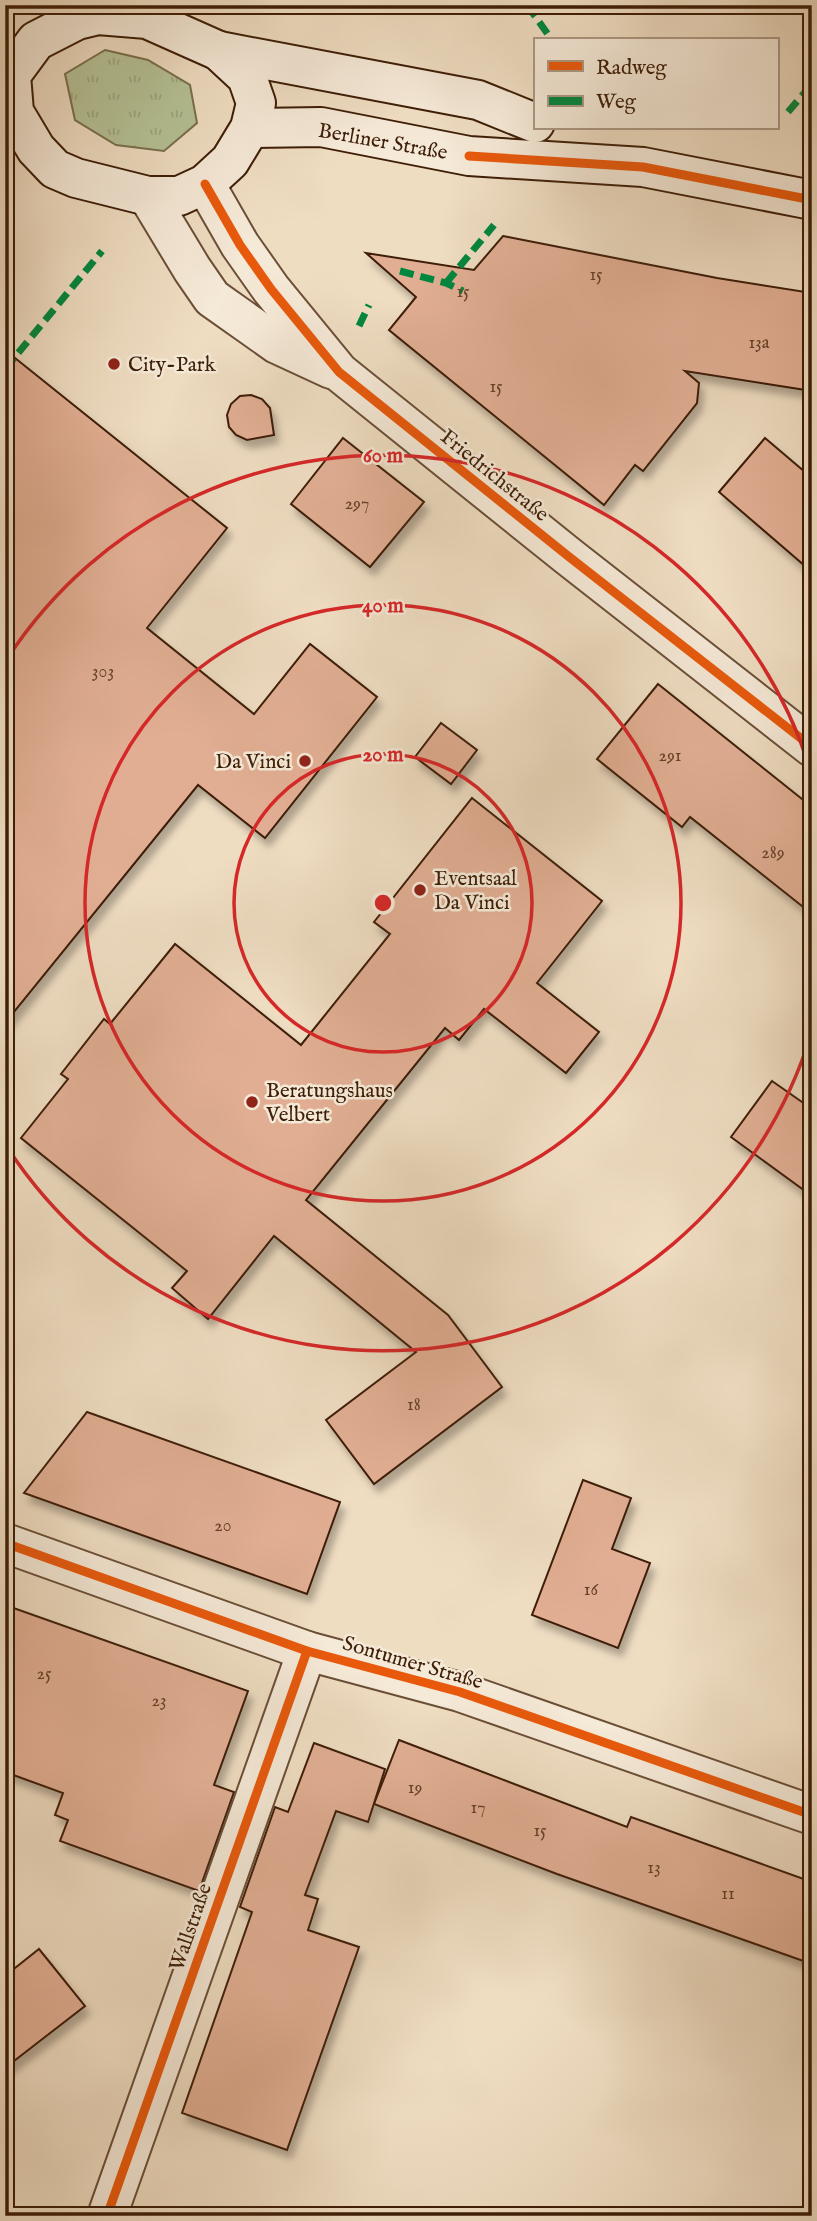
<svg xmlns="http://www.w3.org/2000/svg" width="817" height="2221" font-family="'IM FELL English',serif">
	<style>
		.grass { fill: url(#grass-tufts); stroke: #7a704e; stroke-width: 2 }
		.building { fill: #e1ae93; stroke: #3e1e07; stroke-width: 2; filter: url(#shadow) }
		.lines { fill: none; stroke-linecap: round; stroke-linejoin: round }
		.street-casing { stroke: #6a4e36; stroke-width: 42 }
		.secondary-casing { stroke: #3e1e07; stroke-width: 42 }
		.street { stroke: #f5e9d7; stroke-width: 38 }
		.secondary { stroke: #f5e9d7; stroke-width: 38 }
		.quiet { stroke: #00873e; stroke-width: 7; stroke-dasharray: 14 7; stroke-linecap: butt }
		.cycleway-casing { stroke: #f5e9d7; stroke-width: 13 }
		.cycleway { stroke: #e8590c; stroke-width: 9 }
		.ring { fill: none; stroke: #d62828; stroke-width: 3.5 }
		.poi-dot { fill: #8f2418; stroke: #f5e9d7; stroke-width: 2.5 }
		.labels { text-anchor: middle; stroke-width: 5; stroke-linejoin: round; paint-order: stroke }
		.number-label { font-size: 18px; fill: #67422a }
		.street-label { font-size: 21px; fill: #3e1e07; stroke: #f5e9d7 }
		.poi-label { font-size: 21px; fill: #3e1e07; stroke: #f5e9d7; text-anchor: start }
		.centre { fill: #d62828; stroke: #f5e9d7; stroke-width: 3.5 }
		.ring-label { font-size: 21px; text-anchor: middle; font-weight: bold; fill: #d62828; stroke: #f5e9d7; stroke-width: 5; stroke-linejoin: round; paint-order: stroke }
	</style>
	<defs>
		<pattern id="grass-tufts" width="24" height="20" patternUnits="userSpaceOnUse" patternTransform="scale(1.75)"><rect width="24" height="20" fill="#b5c296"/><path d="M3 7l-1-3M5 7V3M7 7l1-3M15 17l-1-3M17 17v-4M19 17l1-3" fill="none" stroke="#9da680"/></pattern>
		<filter id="shadow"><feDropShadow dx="4.5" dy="8" stdDeviation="3.5" flood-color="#0004"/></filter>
	</defs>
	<rect width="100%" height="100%" fill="#efddc2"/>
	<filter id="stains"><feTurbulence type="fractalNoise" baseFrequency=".00286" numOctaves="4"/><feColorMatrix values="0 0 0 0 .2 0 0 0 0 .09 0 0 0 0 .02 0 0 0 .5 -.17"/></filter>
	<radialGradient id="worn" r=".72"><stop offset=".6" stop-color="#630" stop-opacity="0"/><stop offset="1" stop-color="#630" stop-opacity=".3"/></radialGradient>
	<!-- grass -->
	<path class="grass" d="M 105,50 L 148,60 L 190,85 L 197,123 L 164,151 L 116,145 L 75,120 L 65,74 Z"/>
	<!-- building -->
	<g class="building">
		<path d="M 503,236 L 717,278 L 812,293 L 812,391 L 685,371 L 699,383 L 697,403 L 643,471 L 635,465 L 604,505 L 389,330 L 416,297 L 366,253 L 474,270 Z"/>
		<path d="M 5,350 L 227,528 L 147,628 L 254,714 L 310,644 L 377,697 L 265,838 L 198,785 L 5,1023 Z"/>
		<path d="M 251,395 L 262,399 L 270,408 L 274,435 L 247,440 L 236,435 L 229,427 L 227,415 L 231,404 L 240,396 Z"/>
		<path d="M 343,438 L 424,502 L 370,567 L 291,504 Z"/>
		<path d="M 765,438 L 812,478 L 812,572 L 719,492 Z"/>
		<path d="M 658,684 L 812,807 L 812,914 L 690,817 L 682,827 L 597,759 Z"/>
		<path d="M 441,723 L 477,750 L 451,784 L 415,757 Z"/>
		<path d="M 472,798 L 602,901 L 537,983 L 599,1032 L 566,1073 L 484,1009 L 459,1040 L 445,1028 L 306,1200 L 448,1315 L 502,1387 L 374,1484 L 326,1420 L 416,1352 L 274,1236 L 208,1319 L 172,1288 L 187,1271 L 21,1138 L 68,1079 L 61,1074 L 104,1019 L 110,1024 L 175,944 L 301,1045 L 390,934 L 374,922 Z"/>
		<path d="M 772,1081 L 812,1109 L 812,1196 L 731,1137 Z"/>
		<path d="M 87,1412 L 340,1502 L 307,1594 L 24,1493 Z"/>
		<path d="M 583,1480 L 631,1498 L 612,1549 L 650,1563 L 618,1648 L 532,1615 Z"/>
		<path d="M 5,1605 L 248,1691 L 214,1785 L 234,1792 L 199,1891 L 60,1841 L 68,1820 L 55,1815 L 63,1793 L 5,1772 Z"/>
		<path d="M 399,1740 L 627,1827 L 631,1817 L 812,1882 L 812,1964 L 557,1874 L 374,1804 Z"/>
		<path d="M 314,1743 L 385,1769 L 368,1822 L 336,1811 L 305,1895 L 318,1899 L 308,1930 L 359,1947 L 287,2150 L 182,2113 L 252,1912 L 240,1907 L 275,1807 L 288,1812 Z"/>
		<path d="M 39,1949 L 85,2006 L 5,2068 L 5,1976 Z"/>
	</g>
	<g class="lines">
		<!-- street casing -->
		<g class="street-casing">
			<g id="street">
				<path d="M 205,184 L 240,245 L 271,289 L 339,372 L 568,556 L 812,747"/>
				<path d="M 148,196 L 192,269 L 212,298 L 277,344 L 331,369"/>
				<path d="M 5,1543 L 307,1651 L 460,1692 L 812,1815"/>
				<path d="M 107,2216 L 307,1651"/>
			</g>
		</g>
		<!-- secondary casing -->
		<g class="secondary-casing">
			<g id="secondary">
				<path d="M 98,15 L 147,19 L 219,51 L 247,77 L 256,103 L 250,128 L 230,161 L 205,184 L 179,196 L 148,196 L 76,178 L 55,169 L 36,149 L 14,112 L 11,75 L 36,41 L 77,20 Z"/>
				<path d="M 219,51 L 478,100 L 535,123"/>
				<path d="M 250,128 L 321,127 L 469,156 L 643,167 L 812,200"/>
			</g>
		</g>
		<!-- street -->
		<use href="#street" class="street"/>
		<!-- secondary -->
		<use href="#secondary" class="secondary"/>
		<!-- quiet -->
		<g class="quiet">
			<path d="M 527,5 L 552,40"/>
			<path d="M 276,10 L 279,5"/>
			<path d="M 788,112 L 812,84"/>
			<path d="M 400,271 L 446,283 L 463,291"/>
			<path d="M 446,283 L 494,225"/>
			<path d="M 359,326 L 369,305"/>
			<path d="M 5,369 L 102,251"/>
		</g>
		<!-- cycleway casing -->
		<g class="cycleway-casing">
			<g id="cycleway">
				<path d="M 469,156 L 643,167 L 812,200"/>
				<path d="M 205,184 L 240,245 L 271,289 L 339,372 L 568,556 L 812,747"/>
				<path d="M 5,1543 L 307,1651 L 460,1692 L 812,1815"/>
				<path d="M 107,2216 L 307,1651"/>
			</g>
		</g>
		<!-- cycleway -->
		<use href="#cycleway" class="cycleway"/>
	</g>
	<!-- distance rings -->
	<g class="ring">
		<circle cx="383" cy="903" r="149"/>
		<circle cx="383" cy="903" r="298"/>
		<path d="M811 1034A448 448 0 0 1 7 1147M7 659A448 448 0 0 1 811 772"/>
	</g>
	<!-- markers -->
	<g class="poi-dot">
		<circle cx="114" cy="364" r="7"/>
		<circle cx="305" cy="761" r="7"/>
		<circle cx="420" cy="890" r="7"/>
		<circle cx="252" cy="1102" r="7"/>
	</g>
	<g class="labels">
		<!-- number labels -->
		<g class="number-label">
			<text x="596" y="280">15</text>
			<text x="463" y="297">15</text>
			<text x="759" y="348">13a</text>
			<text x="496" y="392">15</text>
			<text x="357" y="509">297</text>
			<text x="103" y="677">303</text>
			<text x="670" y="761">291</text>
			<text x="773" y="858">289</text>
			<text x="414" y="1410">18</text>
			<text x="223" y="1531">20</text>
			<text x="591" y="1595">16</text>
			<text x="44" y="1679">25</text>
			<text x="159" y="1706">23</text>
			<text x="415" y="1793">19</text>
			<text x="478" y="1813">17</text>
			<text x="540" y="1836">15</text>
			<text x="654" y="1873">13</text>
			<text x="728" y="1899">11</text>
		</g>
		<!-- street labels -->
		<g class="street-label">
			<text transform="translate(383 141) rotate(10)" y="7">Berliner Straße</text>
			<text transform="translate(495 475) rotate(39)" y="7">Friedrichstraße</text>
			<text transform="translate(413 1662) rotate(16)" y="7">Sontumer Straße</text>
			<text transform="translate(190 1927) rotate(-71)" y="7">Wallstraße</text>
		</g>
		<!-- poi labels -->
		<g class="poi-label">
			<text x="128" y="371">City-Park</text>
			<text x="291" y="768" text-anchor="end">Da Vinci</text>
			<text x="434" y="885">Eventsaal<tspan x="434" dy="24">Da Vinci</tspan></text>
			<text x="266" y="1097">Beratungshaus<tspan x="266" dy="24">Velbert</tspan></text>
		</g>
	</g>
	<circle cx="383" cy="903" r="10" class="centre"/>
	<g class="ring-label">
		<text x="383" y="462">60 m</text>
		<text x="383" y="612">40 m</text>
		<text x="383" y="761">20 m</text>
	</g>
	<!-- margin -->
	<rect width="817" height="2221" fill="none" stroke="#efddc2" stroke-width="28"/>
	<rect x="7" y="7" width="803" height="2207" fill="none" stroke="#3e1e07" stroke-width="3.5"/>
	<rect x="14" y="14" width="789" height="2193" fill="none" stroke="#3e1e07" stroke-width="2"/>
	<!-- legend -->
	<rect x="534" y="38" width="245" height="91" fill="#f5e9d7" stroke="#ac9884" stroke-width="2"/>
	<rect x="548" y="61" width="35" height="10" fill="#e8590c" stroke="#ac9884" stroke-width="2"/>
	<text x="596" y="74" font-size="21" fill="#3e1e07">Radweg</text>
	<rect x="548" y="96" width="35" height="10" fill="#00873e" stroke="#ac9884" stroke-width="2"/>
	<text x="596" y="108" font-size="21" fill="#3e1e07">Weg</text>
	<rect width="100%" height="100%" filter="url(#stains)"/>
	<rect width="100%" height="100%" fill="url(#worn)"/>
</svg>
